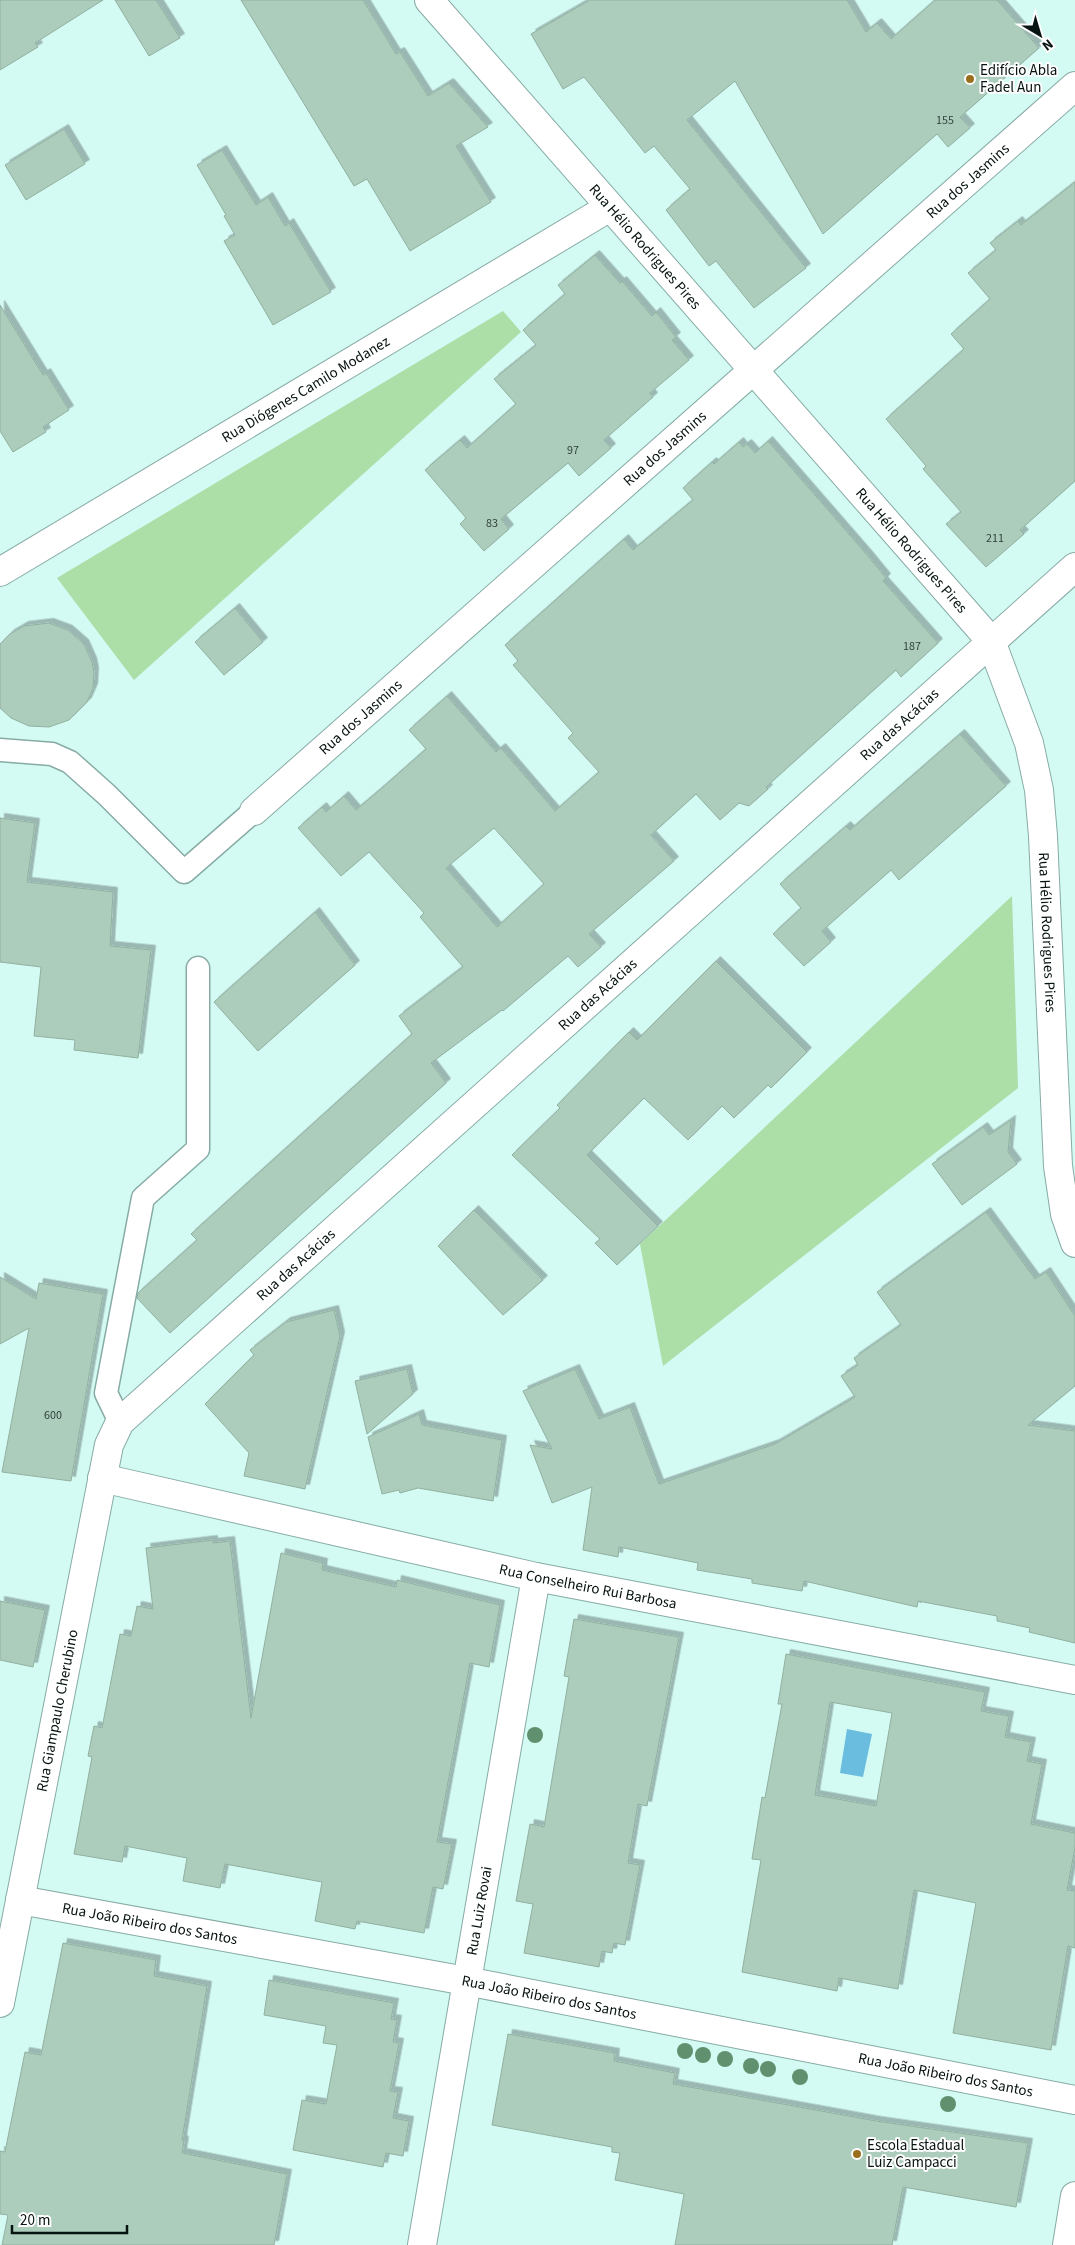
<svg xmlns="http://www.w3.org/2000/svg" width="1075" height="2245" font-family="'Source Sans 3',sans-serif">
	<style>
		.green { fill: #acdea8 }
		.water { fill: #6bbddf }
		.building { fill: #acccbc; stroke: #91b0a0; fill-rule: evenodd; filter: url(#shadow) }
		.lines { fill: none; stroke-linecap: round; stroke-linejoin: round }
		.lane-casing { stroke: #87aba5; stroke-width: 25 }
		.street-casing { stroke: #87aba5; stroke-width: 30 }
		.lane { stroke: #fff; stroke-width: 22 }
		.street { stroke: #fff; stroke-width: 28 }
		.tree { fill: #60906e }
		.poi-dot { fill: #996e1c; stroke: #fdfdfd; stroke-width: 2 }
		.labels { text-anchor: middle; stroke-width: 4; stroke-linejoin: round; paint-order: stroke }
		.number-label { font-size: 12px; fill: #30413c }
		.poi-label { font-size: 15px; fill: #061311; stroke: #fdfdfd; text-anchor: start }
		.street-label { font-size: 15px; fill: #061311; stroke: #fdfdfd }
	</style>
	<defs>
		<filter id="shadow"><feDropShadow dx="4.5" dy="-4.5" stdDeviation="0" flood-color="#0004"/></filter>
	</defs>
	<rect width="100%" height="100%" fill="#d3faf3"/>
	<!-- green -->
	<g class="green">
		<path d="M 503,311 L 521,332 L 134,680 L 57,578 Z"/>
		<path d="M 1012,896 L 1018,1088 L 663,1366 L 640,1244 Z"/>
	</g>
	<!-- water -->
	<path class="water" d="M 847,1729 L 872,1734 L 863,1777 L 840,1773 Z"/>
	<!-- building -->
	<g class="building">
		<path d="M 0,0 L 103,0 L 35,43 L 38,47 L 0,70 Z"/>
		<path d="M 115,0 L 156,0 L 180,38 L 149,56 Z"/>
		<path d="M 241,0 L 363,0 L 396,54 L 400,52 L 428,96 L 449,83 L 488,127 L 456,146 L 491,202 L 410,251 L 367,179 L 354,186 Z"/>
		<path d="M 590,0 L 847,0 L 866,32 L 877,23 L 891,39 L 935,0 L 997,0 L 1039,48 L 960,117 L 970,128 L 948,147 L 937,134 L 823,234 L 735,81 L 687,120 L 806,268 L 754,308 L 716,261 L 709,266 L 666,210 L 690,189 L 654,146 L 645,153 L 584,77 L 563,89 L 531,34 Z"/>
		<path d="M 64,129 L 85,164 L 26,200 L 5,165 Z"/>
		<path d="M 222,150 L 256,205 L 268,197 L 285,226 L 289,223 L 331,292 L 273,325 L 224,241 L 235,235 L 224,216 L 226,215 L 197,165 Z"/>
		<path d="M 1075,182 L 1075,481 L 1020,530 L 1024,534 L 986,567 L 946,524 L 961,512 L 923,469 L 926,466 L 886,419 L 964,349 L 951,334 L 990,299 L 968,273 L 996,250 L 990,243 L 1018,221 L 1021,225 Z"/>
		<path d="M 595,255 L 620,283 L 622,281 L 652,316 L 656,312 L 676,337 L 672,340 L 689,360 L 650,393 L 653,397 L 604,440 L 611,448 L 579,476 L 568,463 L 501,519 L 509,529 L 484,551 L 460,524 L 466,518 L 425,470 L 460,440 L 467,448 L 516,404 L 494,379 L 536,345 L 523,330 L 565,294 L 558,285 Z"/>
		<path d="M 0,305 L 43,375 L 46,373 L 69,410 L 43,427 L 46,432 L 13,452 L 0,431 Z"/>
		<path d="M 768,441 L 868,556 L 886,578 L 883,581 L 938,643 L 901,677 L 896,670 L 766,787 L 768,789 L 749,806 L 739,803 L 720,820 L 696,794 L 651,835 L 674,861 L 589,934 L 601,947 L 578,967 L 568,956 L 503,1011 L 502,1010 L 431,1063 L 446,1083 L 170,1333 L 137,1298 L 138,1293 L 197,1240 L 191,1234 L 412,1034 L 399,1016 L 463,967 L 420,917 L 424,913 L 369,852 L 341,876 L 298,828 L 322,807 L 326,812 L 344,796 L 356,810 L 382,788 L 426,749 L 409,730 L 447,696 L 496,752 L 501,748 L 555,811 L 599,772 L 568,738 L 573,733 L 513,665 L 518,661 L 505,645 L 624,539 L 633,550 L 693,500 L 683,488 L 712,462 L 714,464 L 739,442 L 743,447 L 747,444 L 755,453 ZM 494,828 L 544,884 L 497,927 L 446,868 Z"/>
		<path d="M 235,608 L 263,642 L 224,675 L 195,642 Z"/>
		<path d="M 49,623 L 68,630 L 84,644 L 92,662 L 94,672 L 93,688 L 87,702 L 69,720 L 49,727 L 29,726 L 11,718 L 0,708 L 0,644 L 10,634 L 24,626 Z"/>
		<path d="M 960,734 L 1006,786 L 899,880 L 891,870 L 822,931 L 831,942 L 804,966 L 773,934 L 801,908 L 780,884 L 846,826 L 850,830 Z"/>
		<path d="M 0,818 L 35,823 L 27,882 L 113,892 L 110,946 L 151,950 L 138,1058 L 74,1050 L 75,1040 L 34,1036 L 41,967 L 0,962 Z"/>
		<path d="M 315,912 L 355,965 L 258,1051 L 214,1002 Z"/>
		<path d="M 716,961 L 807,1052 L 771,1088 L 768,1085 L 734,1118 L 722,1106 L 688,1140 L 644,1098 L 587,1155 L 658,1226 L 617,1265 L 595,1243 L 600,1239 L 512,1155 L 560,1108 L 557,1105 L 629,1032 L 637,1040 Z"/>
		<path d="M 1011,1120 L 1008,1152 L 1017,1164 L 962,1205 L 932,1164 L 983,1127 L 989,1135 Z"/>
		<path d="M 474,1210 L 543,1280 L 503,1315 L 438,1246 Z"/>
		<path d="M 986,1212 L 1035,1279 L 1046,1272 L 1075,1316 L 1075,1386 L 1028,1425 L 1075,1431 L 1075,1643 L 1029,1632 L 1030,1628 L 997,1621 L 997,1616 L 918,1601 L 917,1607 L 804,1581 L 802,1591 L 752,1583 L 752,1579 L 697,1570 L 698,1563 L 619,1547 L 618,1557 L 583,1550 L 592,1487 L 552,1503 L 530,1445 L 552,1449 L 523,1391 L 575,1369 L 599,1419 L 630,1407 L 659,1484 L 775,1444 L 855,1397 L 841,1376 L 858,1365 L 854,1358 L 901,1325 L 877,1292 Z"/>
		<path d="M 0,1277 L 36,1299 L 39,1283 L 103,1294 L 71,1481 L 2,1472 L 29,1328 L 0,1344 Z"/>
		<path d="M 334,1310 L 340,1336 L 305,1489 L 244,1476 L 249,1453 L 205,1404 L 254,1355 L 250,1350 L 286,1322 Z"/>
		<path d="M 407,1369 L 413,1394 L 367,1434 L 355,1381 Z"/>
		<path d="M 419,1414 L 422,1425 L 502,1440 L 493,1501 L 418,1488 L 400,1493 L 399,1490 L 382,1494 L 368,1437 Z"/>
		<path d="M 213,1540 L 213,1543 L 230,1541 L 251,1718 L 281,1553 L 323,1563 L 322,1570 L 396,1587 L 397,1580 L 500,1605 L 489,1667 L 470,1663 L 437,1842 L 452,1844 L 443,1889 L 433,1887 L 424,1933 L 357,1921 L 355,1929 L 315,1921 L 322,1882 L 225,1864 L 220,1888 L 183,1881 L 187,1858 L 125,1846 L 122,1862 L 74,1854 L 92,1757 L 88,1756 L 94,1726 L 102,1728 L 120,1634 L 131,1636 L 137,1606 L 153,1609 L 146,1548 Z"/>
		<path d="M 0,1601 L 45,1610 L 33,1667 L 0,1660 Z"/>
		<path d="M 574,1619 L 679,1637 L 647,1806 L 638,1804 L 628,1863 L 640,1865 L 625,1945 L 614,1943 L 612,1953 L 602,1951 L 599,1967 L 524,1953 L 533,1904 L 516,1901 L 530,1824 L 544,1827 L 569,1677 L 564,1676 Z"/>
		<path d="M 786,1654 L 985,1692 L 981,1711 L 1009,1716 L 1005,1737 L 1031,1742 L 1027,1761 L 1042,1764 L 1031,1824 L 1075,1833 L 1075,1847 L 1067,1890 L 1075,1891 L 1075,1948 L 1068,1946 L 1051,2050 L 953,2033 L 976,1903 L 914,1890 L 898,1989 L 839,1978 L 837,1991 L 742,1972 L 761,1860 L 752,1859 L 762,1797 L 765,1798 L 782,1704 L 778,1704 ZM 830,1702 L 892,1713 L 876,1806 L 815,1795 Z"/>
		<path d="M 63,1943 L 156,1960 L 154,1976 L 207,1986 L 182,2140 L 184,2141 L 182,2153 L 287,2174 L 274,2245 L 2,2245 L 8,2215 L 0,2214 L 0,2151 L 5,2152 L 25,2052 L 41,2055 Z"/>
		<path d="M 269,1980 L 394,2003 L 391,2019 L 397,2020 L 393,2042 L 399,2043 L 390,2091 L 398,2092 L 393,2118 L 409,2121 L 403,2156 L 386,2153 L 383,2167 L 293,2150 L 302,2100 L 326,2104 L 337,2045 L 323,2043 L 326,2026 L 264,2015 Z"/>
		<path d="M 508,2034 L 615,2053 L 614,2061 L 675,2073 L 673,2084 L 876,2121 L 1028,2143 L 1016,2207 L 903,2187 L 892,2245 L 675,2245 L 684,2194 L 615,2180 L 620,2153 L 612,2152 L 612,2147 L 492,2125 Z"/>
	</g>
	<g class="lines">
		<!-- lane casing -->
		<g class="lane-casing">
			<g id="lane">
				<path d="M 0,750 L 52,754 L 70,762 L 107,795 L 184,872 L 254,811"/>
				<path d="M 120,1422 L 106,1393 L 143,1198 L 198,1149 L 198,968"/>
			</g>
		</g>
		<!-- street casing -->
		<g class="street-casing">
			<g id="street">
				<path id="s1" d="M 429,0 L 991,641 L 1029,743 L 1039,790 L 1043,836 L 1058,1166 L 1065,1214 L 1075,1243"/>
				<path id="s2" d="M 0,572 L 610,207"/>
				<path id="s3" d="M 254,811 L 1075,86"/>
				<path id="s4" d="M 102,1478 L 536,1577 L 1075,1680"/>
				<path id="s5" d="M 20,1900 L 466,1981 L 1075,2100"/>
				<path id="s6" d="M 0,2003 L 109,1445 L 120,1422 L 1075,567"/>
				<path id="s7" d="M 422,2245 L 536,1577"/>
				<path d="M 1067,2245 L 1075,2196"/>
			</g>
		</g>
		<!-- lane -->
		<use href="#lane" class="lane"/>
		<!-- street -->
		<use href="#street" class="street"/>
	</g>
	<!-- trees -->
	<g class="tree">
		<circle cx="535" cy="1735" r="8"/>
		<circle cx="685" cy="2051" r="8"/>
		<circle cx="703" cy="2055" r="8"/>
		<circle cx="725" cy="2059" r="8"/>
		<circle cx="751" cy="2066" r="8"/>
		<circle cx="768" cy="2069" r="8"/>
		<circle cx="800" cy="2077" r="8"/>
		<circle cx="948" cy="2104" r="8"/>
	</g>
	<!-- markers -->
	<g class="poi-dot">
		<circle cx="970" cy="79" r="5"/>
		<circle cx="857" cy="2154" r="5"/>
	</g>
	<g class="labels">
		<!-- number labels -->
		<g class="number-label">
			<text x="945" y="124">155</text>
			<text x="573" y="454">97</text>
			<text x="492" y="527">83</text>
			<text x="995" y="542">211</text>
			<text x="912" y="650">187</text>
			<text x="53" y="1419">600</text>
		</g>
		<!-- poi labels -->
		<g class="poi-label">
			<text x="980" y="75">Edifício Abla<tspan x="980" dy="17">Fadel Aun</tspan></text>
			<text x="867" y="2150">Escola Estadual<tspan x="867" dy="17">Luiz Campacci</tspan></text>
		</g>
		<!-- street labels -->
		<g class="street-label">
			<text dy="5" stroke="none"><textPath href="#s3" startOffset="952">Rua dos Jasmins</textPath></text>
			<text dy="5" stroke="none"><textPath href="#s1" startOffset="328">Rua Hélio Rodrigues Pires</textPath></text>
			<text dy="5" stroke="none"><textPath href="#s2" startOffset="356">Rua Diógenes Camilo Modanez</textPath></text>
			<text dy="5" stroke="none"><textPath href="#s3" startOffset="548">Rua dos Jasmins</textPath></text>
			<text dy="5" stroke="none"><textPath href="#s1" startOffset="732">Rua Hélio Rodrigues Pires</textPath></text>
			<text dy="5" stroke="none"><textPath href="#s3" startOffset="142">Rua dos Jasmins</textPath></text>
			<text dy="5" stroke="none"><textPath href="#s6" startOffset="1640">Rua das Acácias</textPath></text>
			<text dy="5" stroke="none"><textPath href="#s1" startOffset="1152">Rua Hélio Rodrigues Pires</textPath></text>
			<text dy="5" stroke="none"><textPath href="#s6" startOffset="1235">Rua das Acácias</textPath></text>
			<text dy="5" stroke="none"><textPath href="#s6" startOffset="830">Rua das Acácias</textPath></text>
			<text dy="5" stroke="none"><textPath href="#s4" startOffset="498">Rua Conselheiro Rui Barbosa</textPath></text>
			<text dy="5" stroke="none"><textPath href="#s6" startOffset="298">Rua Giampaulo Cherubino</textPath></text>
			<text dy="5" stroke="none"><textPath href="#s7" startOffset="339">Rua Luiz Rovai</textPath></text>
			<text dy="5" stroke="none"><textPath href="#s5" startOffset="132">Rua João Ribeiro dos Santos</textPath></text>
			<text dy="5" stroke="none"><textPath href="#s5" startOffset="538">Rua João Ribeiro dos Santos</textPath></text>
			<text dy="5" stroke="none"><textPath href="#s5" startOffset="942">Rua João Ribeiro dos Santos</textPath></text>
		</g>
	</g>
	<!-- north arrow -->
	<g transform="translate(1040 35) rotate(142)" stroke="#fdfdfd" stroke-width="4" paint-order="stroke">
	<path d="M0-4L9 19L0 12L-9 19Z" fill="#061311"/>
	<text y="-8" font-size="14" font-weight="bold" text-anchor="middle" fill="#061311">N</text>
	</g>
	<!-- scale -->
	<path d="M12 2225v8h115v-8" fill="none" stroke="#061311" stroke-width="2.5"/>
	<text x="20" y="2225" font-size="15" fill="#061311" stroke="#fdfdfd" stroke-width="4" paint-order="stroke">20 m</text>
</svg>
